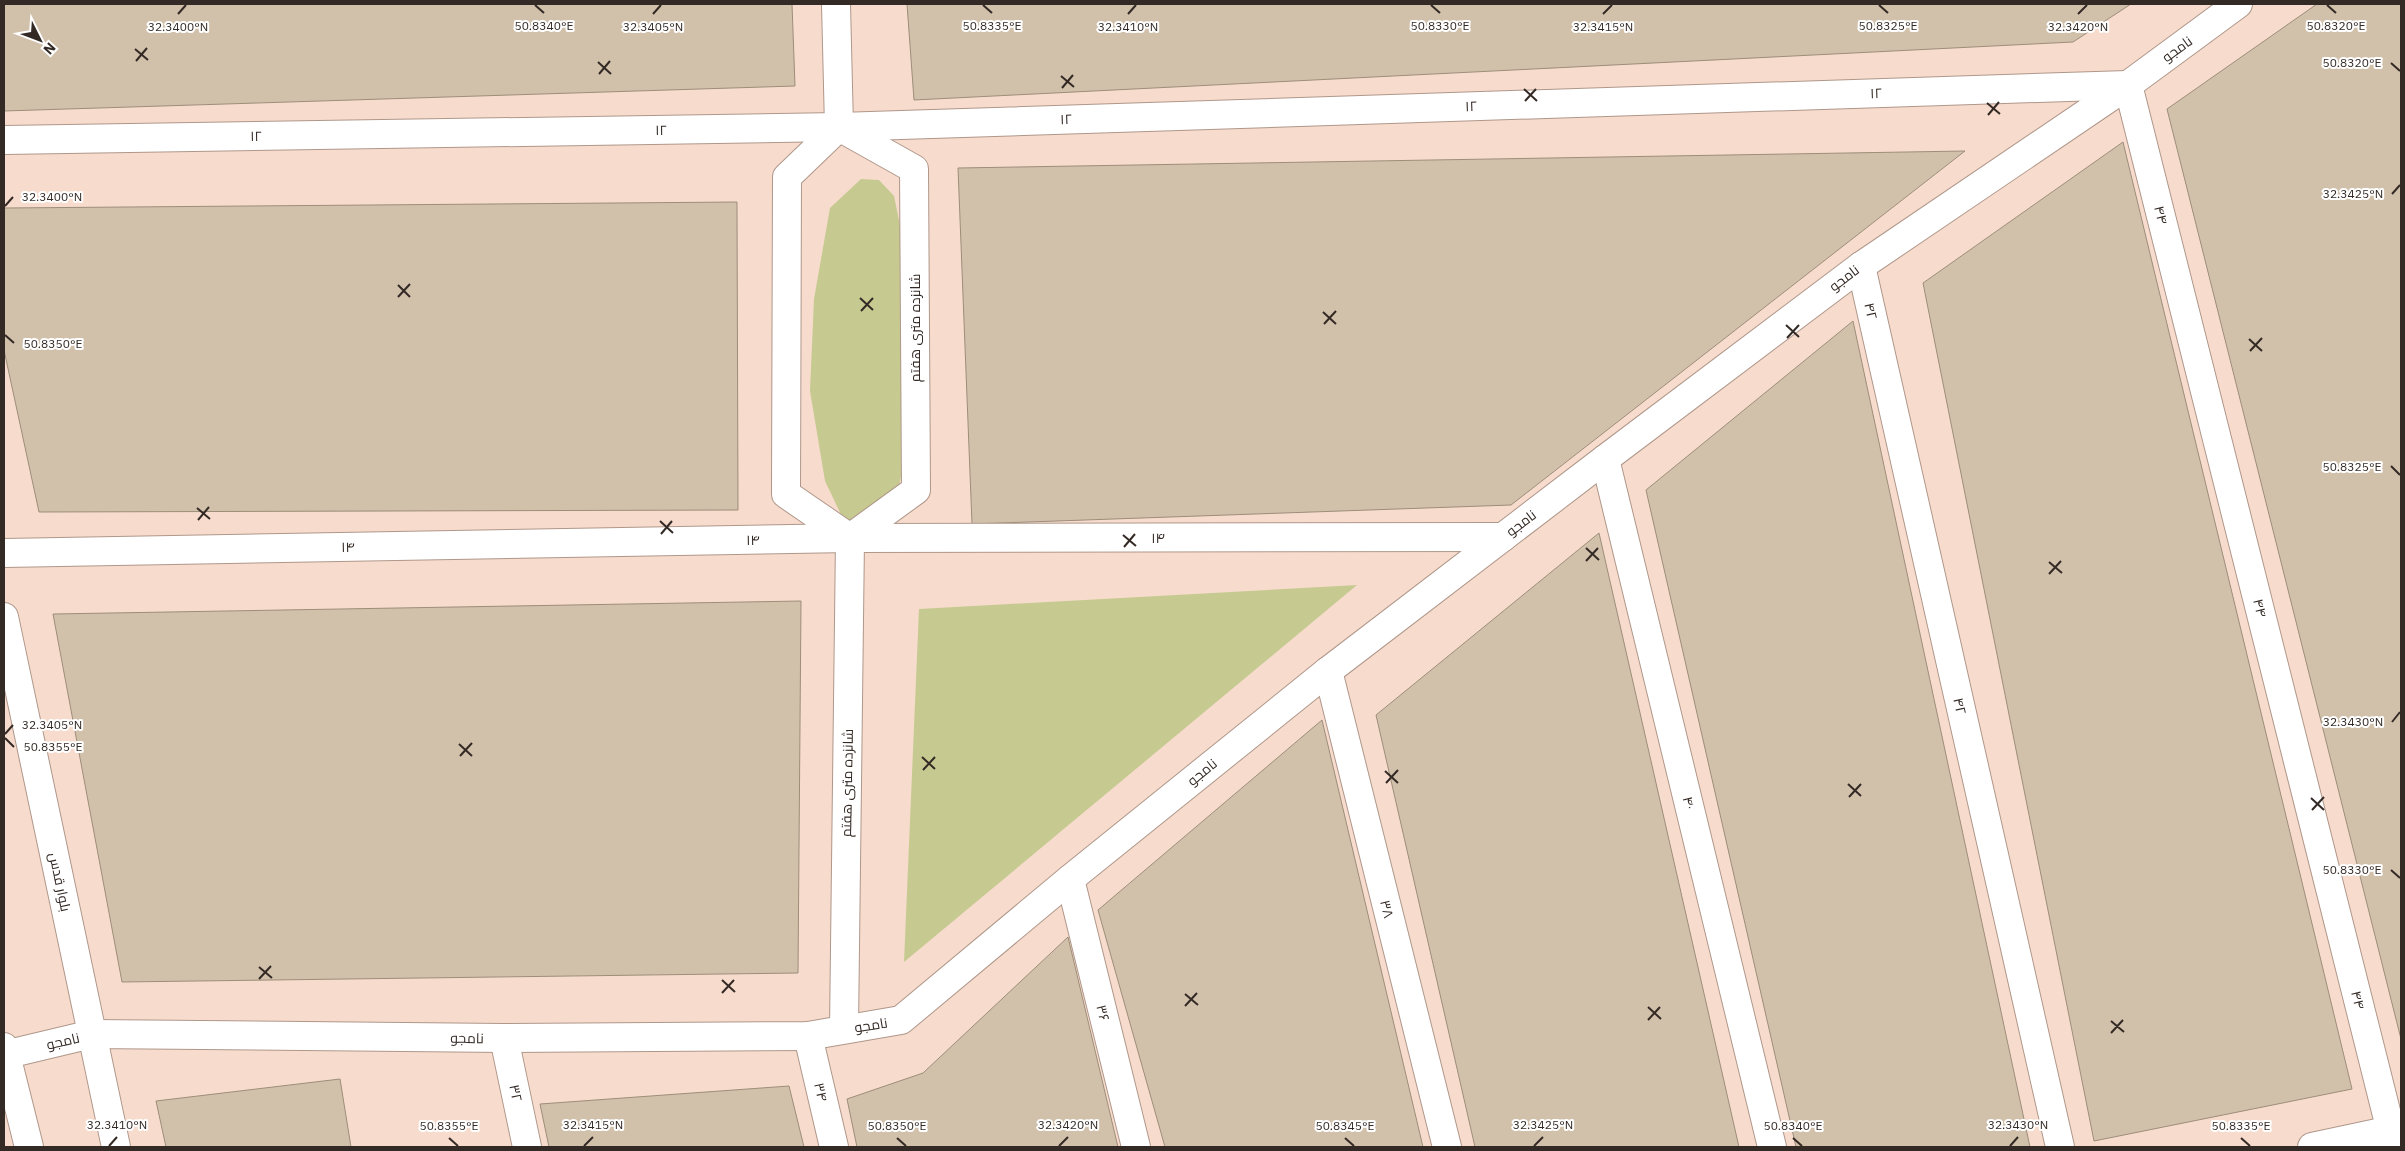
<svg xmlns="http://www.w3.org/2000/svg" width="2405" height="1151" font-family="'IBM Plex Sans',Cairo,sans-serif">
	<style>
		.green { fill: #c6ca90 }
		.building { fill: #d1c1ab; stroke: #9d8d79 }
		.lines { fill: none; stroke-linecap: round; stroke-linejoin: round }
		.minor-casing { stroke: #af978a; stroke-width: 30 }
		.major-casing { stroke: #af978a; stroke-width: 30 }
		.minor { stroke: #fff; stroke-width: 28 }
		.major { stroke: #fff; stroke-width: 28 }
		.ticks { fill: none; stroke: #342a25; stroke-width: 2 }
		.labels { text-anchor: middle; stroke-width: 4; stroke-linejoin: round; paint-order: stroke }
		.street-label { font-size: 14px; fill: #342a25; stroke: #fff }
		.ticks-label { font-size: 12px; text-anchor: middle; fill: #342a25; stroke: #fff; stroke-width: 4; stroke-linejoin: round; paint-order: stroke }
	</style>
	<rect width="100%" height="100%" fill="#f7dcce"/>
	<!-- green -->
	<g class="green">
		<path d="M 861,179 L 879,180 L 894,196 L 901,230 L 906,453 L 897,495 L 846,525 L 825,481 L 810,391 L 814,299 L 830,208 Z"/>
		<path d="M 1357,585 L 904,962 L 919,609 Z"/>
	</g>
	<!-- building -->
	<g class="building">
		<path d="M 4,4 L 792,4 L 795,86 L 4,111 Z"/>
		<path d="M 907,4 L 2131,4 L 2073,42 L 914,100 Z"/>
		<path d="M 2317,4 L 2401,4 L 2401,1039 L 2167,109 Z"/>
		<path d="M 2123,142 L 2352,1089 L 2094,1141 L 1923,283 Z"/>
		<path d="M 1965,151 L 1511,505 L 972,524 L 958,168 Z"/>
		<path d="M 737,202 L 738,510 L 39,512 L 4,350 L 4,208 Z"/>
		<path d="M 1853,321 L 2030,1147 L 1796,1147 L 1646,490 Z"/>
		<path d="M 1599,533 L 1739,1147 L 1475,1147 L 1376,715 Z"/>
		<path d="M 801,601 L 798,973 L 122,982 L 53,614 Z"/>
		<path d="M 1322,720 L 1423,1147 L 1165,1147 L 1098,910 Z"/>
		<path d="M 1068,937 L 1118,1147 L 857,1147 L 847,1099 L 923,1073 Z"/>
		<path d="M 340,1079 L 351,1147 L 166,1147 L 156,1101 Z"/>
		<path d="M 789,1086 L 804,1147 L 549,1147 L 540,1104 Z"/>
	</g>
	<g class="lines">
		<!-- minor casing -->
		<g class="minor-casing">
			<g id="minor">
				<path d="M 836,4 L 839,127 L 787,177 L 786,494 L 850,538"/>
				<path d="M 839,127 L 914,169 L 916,490 L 850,538"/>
				<path d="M 4,140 L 839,127 L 2128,85 L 2395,1147"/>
				<path d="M 1861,266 L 2060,1147"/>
				<path d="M 1605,459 L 1772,1147"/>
				<path d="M 4,553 L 850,538 L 1503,537"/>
				<path d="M 1328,671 L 1447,1147"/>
				<path d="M 1070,879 L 1136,1147"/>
				<path d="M 844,1029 L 850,538"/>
				<path d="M 808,1036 L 834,1147"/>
				<path d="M 504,1038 L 527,1147"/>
				<path d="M 4,1055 L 92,1034 L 504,1038 L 808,1036 L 901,1020 L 1070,879 L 1328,671 L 1605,459 L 1861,266 L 2128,85 L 2238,4"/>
				<path d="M 2312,1147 L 2401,1128"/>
			</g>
		</g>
		<!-- major casing -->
		<g class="major-casing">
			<g id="major">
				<path d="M 4,617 L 116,1147"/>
				<path d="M 4,1047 L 29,1147"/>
			</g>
		</g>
		<!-- minor -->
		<use href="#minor" class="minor"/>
		<!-- major -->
		<use href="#major" class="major"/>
	</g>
	<!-- ticks -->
	<path class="ticks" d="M 535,5 L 544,13M 983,5 L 992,13M 1431,5 L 1440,13M 1879,5 L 1888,13M 2327,5 L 2336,13M 178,14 L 186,5M 653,14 L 661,5M 1128,14 L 1136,5M 1603,14 L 1612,5M 2078,14 L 2087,5M 135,49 L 148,60M 136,61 L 147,48M 598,62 L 611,74M 2391,63 L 2400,71M 599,74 L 610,61M 1061,76 L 1074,87M 1062,88 L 1073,75M 1524,89 L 1537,101M 1525,101 L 1536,89M 1987,103 L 2000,114M 1988,115 L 1999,102M 2392,194 L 2400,185M 5,206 L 13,197M 398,285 L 410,297M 398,297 L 410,284M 860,298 L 873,310M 861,311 L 873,298M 1323,312 L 1336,324M 1324,324 L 1336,311M 1786,325 L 1799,337M 5,335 L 14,343M 1787,338 L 1799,325M 2249,339 L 2262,351M 2250,351 L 2262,338M 2391,466 L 2400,475M 197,508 L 210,519M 198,520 L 209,507M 660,521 L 673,533M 661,534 L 672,521M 1123,535 L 1136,546M 1124,547 L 1135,534M 1586,548 L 1599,560M 1586,561 L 1598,548M 2049,562 L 2062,573M 2049,574 L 2061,561M 2392,722 L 2400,712M 5,734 L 13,725M 5,738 L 14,747M 459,744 L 472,756M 460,756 L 472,743M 922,757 L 935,769M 923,770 L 935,757M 1385,771 L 1398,783M 1386,783 L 1398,770M 1848,784 L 1861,796M 1849,797 L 1861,784M 2311,798 L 2324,810M 2312,810 L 2324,797M 2391,870 L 2400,878M 259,967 L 272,978M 259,979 L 271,966M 722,980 L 735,992M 722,993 L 734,980M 1185,994 L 1198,1005M 1185,1006 L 1197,993M 1648,1007 L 1661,1019M 1648,1020 L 1660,1007M 2111,1021 L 2124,1032M 2111,1033 L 2123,1020M 449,1138 L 458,1146M 897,1138 L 906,1146M 1345,1138 L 1354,1146M 1793,1138 L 1802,1146M 2241,1138 L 2250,1146M 109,1146 L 117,1137M 584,1146 L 593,1137M 1059,1146 L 1068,1137M 1534,1146 L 1543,1137M 2010,1146 L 2018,1137"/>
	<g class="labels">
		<!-- street labels -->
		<g class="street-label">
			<text transform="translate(2177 49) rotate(-36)" y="5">نامجو</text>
			<text transform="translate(1876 93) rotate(-2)" y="5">۱۲</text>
			<text transform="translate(1471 106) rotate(-2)" y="5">۱۲</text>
			<text transform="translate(1066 119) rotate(-2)" y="5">۱۲</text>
			<text transform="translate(661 130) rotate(-1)" y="5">۱۲</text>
			<text transform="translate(256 136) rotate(-1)" y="5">۱۲</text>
			<text transform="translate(2161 215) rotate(76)" y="5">۴۴</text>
			<text transform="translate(1844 278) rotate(-37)" y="5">نامجو</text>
			<text transform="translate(1871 311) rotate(77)" y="5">۴۲</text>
			<text transform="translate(915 328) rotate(-90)" y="5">شانزده متری هفتم</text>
			<text transform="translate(1521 523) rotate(-37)" y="5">نامجو</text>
			<text x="1158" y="543">۱۴</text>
			<text transform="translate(753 540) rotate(-1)" y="5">۱۴</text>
			<text transform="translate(348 547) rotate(-1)" y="5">۱۴</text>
			<text transform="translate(2260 608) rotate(76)" y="5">۴۴</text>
			<text transform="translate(1960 706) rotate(77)" y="5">۴۲</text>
			<text transform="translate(1202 772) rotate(-39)" y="5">نامجو</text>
			<text transform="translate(847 783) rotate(-89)" y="5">شانزده متری هفتم</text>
			<text transform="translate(1689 803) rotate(76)" y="5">۴۰</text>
			<text transform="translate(60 882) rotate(78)" y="5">بلوار قدس</text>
			<text transform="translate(1387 909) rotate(76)" y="5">۳۸</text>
			<text transform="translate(2358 1000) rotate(76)" y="5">۴۴</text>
			<text transform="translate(1103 1013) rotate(76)" y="5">۳۶</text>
			<text transform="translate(871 1025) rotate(-9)" y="5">نامجو</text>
			<text transform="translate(467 1038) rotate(1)" y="5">نامجو</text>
			<text transform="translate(63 1041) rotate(-13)" y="5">نامجو</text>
			<text transform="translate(821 1092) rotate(77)" y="5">۳۴</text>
			<text transform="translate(516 1093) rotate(78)" y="5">۳۲</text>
		</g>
	</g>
	<g class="ticks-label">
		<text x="1440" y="30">50.8330°E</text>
		<text x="1888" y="30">50.8325°E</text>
		<text x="544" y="30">50.8340°E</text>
		<text x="992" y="30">50.8335°E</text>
		<text x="2336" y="30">50.8320°E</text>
		<text x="653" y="31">32.3405°N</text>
		<text x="1128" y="31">32.3410°N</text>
		<text x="1603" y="31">32.3415°N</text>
		<text x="2078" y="31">32.3420°N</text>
		<text x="178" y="31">32.3400°N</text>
		<text x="2352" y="67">50.8320°E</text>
		<text x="2353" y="198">32.3425°N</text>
		<text x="52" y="201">32.3400°N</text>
		<text x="53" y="348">50.8350°E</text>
		<text x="2352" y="471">50.8325°E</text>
		<text x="2353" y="726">32.3430°N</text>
		<text x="52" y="729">32.3405°N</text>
		<text x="53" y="751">50.8355°E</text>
		<text x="2352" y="874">50.8330°E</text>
		<text x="117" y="1129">32.3410°N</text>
		<text x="593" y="1129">32.3415°N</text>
		<text x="1068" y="1129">32.3420°N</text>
		<text x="1543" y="1129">32.3425°N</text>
		<text x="2018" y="1129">32.3430°N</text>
		<text x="449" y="1130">50.8355°E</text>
		<text x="897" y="1130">50.8350°E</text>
		<text x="1345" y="1130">50.8345°E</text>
		<text x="1793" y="1130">50.8340°E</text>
		<text x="2241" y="1130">50.8335°E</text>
	</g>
	<!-- border -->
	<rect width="2405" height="1151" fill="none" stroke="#342a25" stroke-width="10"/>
	<!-- north arrow -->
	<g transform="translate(40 40) rotate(132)" stroke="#ffffff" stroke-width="4" paint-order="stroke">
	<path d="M0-4L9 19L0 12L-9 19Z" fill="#342a25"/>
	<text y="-8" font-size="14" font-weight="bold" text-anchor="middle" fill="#342a25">N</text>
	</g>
</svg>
